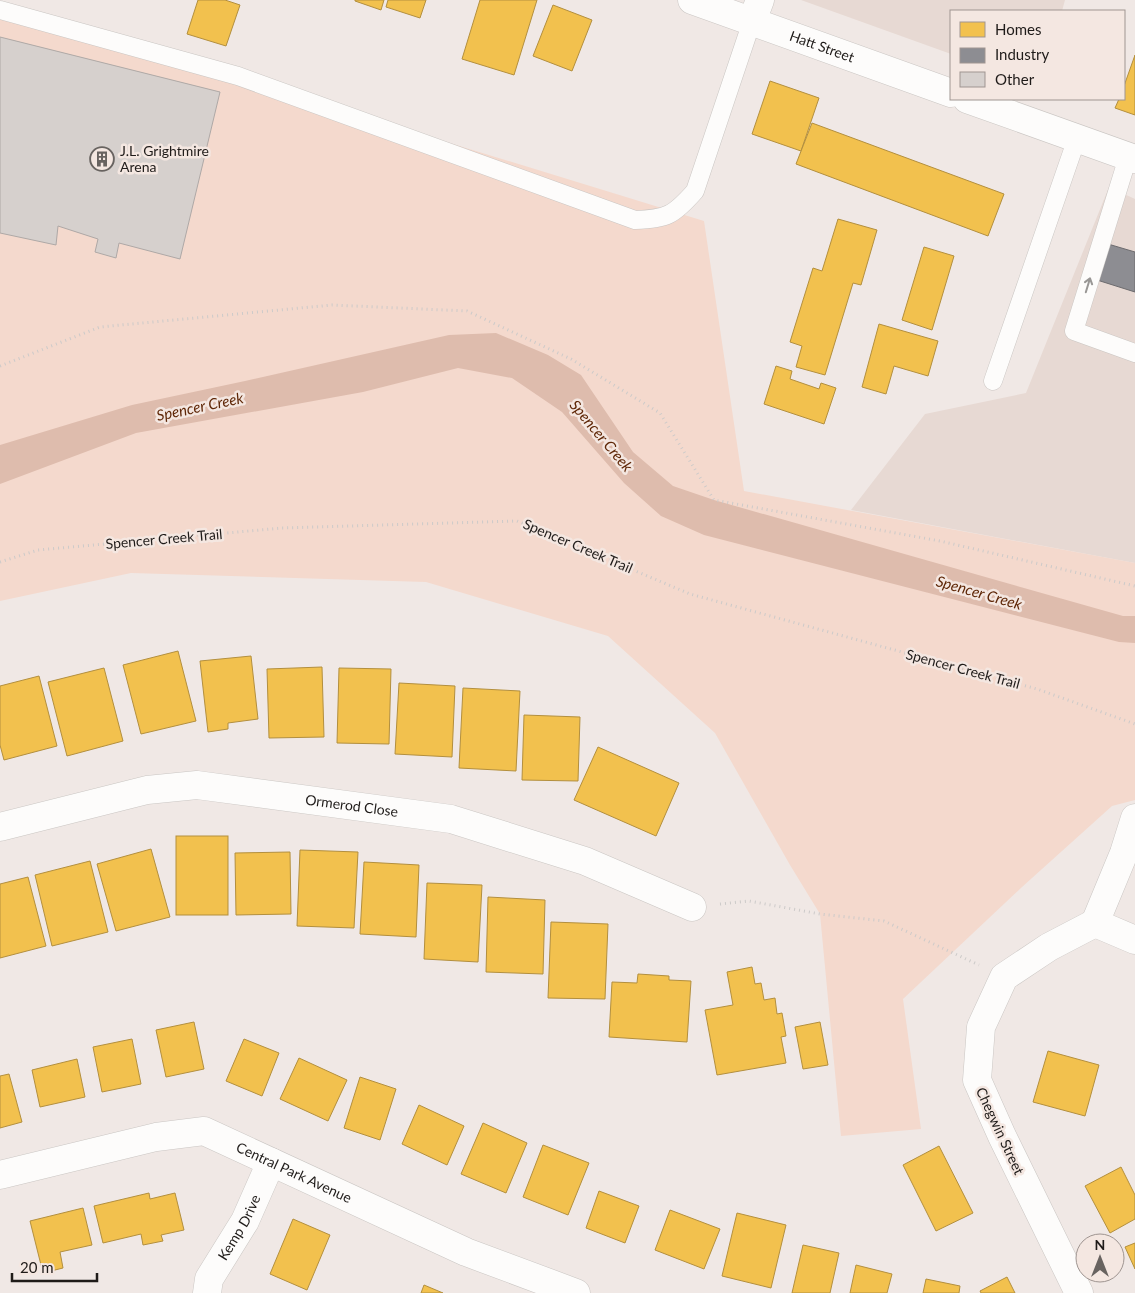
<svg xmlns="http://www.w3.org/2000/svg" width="1135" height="1293" font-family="Lato,sans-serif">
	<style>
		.built { fill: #e7d9d3 }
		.green { fill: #f4d9cd }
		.water { fill: #debcad }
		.homes { fill: #f2c14e; stroke: #b38f3e }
		.industry { fill: #8d8d92; stroke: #6c6b6e }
		.building { fill: #d6d0cd; stroke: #aea8a6 }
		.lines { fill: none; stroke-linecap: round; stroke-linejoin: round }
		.lane-casing { stroke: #cac6c3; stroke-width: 19 }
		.street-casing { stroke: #cac6c3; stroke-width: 29 }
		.secondary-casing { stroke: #cac6c3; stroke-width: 29 }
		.path { stroke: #cccac9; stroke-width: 3; stroke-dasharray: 1 4; stroke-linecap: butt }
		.lane { stroke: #fdfcfb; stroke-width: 18 }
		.street { stroke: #fdfcfb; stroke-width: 28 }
		.secondary { stroke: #fdfcfb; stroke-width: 28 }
		.oneway { stroke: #999795 }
		.labels { text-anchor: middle; stroke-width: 5; stroke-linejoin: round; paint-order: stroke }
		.street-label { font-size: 14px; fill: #1f1b19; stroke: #f4e7e1 }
		.poi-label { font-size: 14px; fill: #1f1b19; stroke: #f4e7e1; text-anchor: start }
		.water-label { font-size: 15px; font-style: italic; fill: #5f2707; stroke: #f4e7e1 }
	</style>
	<rect width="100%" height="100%" fill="#f0e8e5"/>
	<!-- built -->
	<g class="built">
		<path d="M 801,0 L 1065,0 L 1062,11 L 951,11 L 951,54 Z"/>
		<path d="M 1109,187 L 1135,199 L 1135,563 L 851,510 L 925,414 L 1026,393 Z"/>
	</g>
	<!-- green -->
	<path class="green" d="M 0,5 L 704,221 L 744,491 L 1135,563 L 1135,800 L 1112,806 L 1022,887 L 903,999 L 921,1129 L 841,1136 L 820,914 L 790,865 L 715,733 L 608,636 L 426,582 L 131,573 L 0,601 Z"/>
	<!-- water -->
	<path class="water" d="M 496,333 L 548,355 L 581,375 L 633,452 L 673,486 L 714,500 L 1123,616 L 1135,616 L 1135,643 L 1119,642 L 704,535 L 661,516 L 624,483 L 562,412 L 512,378 L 458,368 L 363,392 L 136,433 L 0,484 L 0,445 L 132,405 L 245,381 L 449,335 Z"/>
	<!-- homes -->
	<g class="homes">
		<path d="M 198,0 L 225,0 L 240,5 L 226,46 L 187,34 Z"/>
		<path d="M 355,0 L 384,0 L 381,10 L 355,1 Z"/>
		<path d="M 388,0 L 426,0 L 420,18 L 386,7 Z"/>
		<path d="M 480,0 L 537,0 L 514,75 L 462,59 Z"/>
		<path d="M 553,5 L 592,20 L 572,71 L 533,56 Z"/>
		<path d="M 1135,55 L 1135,115 L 1115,108 L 1119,99 L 1124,99 L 1124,86 Z"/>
		<path d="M 770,81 L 819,98 L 801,151 L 752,134 Z"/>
		<path d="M 812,123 L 1004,194 L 988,236 L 796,164 Z"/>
		<path d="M 838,219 L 877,230 L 861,285 L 853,283 L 825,375 L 796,367 L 802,346 L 790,342 L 813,268 L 822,271 Z"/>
		<path d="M 924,247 L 954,256 L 932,330 L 902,320 Z"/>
		<path d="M 879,324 L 938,341 L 928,376 L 894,366 L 886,394 L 862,387 Z"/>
		<path d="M 776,366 L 792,371 L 790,379 L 819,389 L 821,383 L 836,388 L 824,424 L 764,404 Z"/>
		<path d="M 178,651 L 196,721 L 141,734 L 123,665 Z"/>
		<path d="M 251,656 L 258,719 L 228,723 L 228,729 L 208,732 L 200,661 Z"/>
		<path d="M 322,667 L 324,737 L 269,738 L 267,669 Z"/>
		<path d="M 104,668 L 123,741 L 67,756 L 48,682 Z"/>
		<path d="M 339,668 L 391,669 L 389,744 L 337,743 Z"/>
		<path d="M 39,676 L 57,746 L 4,760 L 0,745 L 0,686 Z"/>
		<path d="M 399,683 L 455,686 L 452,757 L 395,754 Z"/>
		<path d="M 463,688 L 520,691 L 516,771 L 459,768 Z"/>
		<path d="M 524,715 L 580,717 L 578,781 L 522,780 Z"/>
		<path d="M 598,747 L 679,783 L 656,836 L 574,800 Z"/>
		<rect x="176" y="836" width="52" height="79"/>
		<path d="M 151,849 L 170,917 L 116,931 L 97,864 Z"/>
		<path d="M 300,850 L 358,852 L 354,928 L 297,926 Z"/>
		<path d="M 290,852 L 291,914 L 236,915 L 235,853 Z"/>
		<path d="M 90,861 L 108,932 L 52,946 L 35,875 Z"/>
		<path d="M 364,862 L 419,865 L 416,937 L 360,934 Z"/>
		<path d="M 28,877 L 46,946 L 0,958 L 0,884 Z"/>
		<path d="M 427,883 L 482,885 L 478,962 L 424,959 Z"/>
		<path d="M 488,897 L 545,900 L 543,974 L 486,972 Z"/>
		<path d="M 551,922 L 608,924 L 605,999 L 548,998 Z"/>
		<path d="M 752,967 L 755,984 L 761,983 L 764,1000 L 775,998 L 777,1014 L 782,1013 L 786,1036 L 781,1037 L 786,1063 L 717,1075 L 705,1010 L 733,1005 L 727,972 Z"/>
		<path d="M 638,974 L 669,976 L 669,980 L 691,981 L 687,1042 L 609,1037 L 612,982 L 637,983 Z"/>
		<path d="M 194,1022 L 204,1069 L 166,1077 L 156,1030 Z"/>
		<path d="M 820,1022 L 828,1065 L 803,1069 L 795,1027 Z"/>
		<path d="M 132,1039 L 141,1084 L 102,1092 L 93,1047 Z"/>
		<path d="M 244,1039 L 279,1053 L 262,1096 L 226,1081 Z"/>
		<path d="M 1048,1051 L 1099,1065 L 1085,1116 L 1033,1102 Z"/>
		<path d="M 299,1058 L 347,1080 L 328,1121 L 280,1099 Z"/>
		<path d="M 77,1059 L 85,1097 L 40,1107 L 32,1070 Z"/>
		<path d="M 9,1074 L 22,1122 L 0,1128 L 0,1076 Z"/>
		<path d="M 360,1077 L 396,1089 L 380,1140 L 344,1128 Z"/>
		<path d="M 419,1105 L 464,1126 L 447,1165 L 402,1144 Z"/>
		<path d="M 483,1123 L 527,1143 L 506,1193 L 461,1174 Z"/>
		<path d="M 543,1145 L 589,1163 L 568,1215 L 523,1197 Z"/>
		<path d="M 939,1146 L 973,1213 L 936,1231 L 903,1165 Z"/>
		<path d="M 1121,1167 L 1135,1195 L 1135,1219 L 1110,1233 L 1085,1186 Z"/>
		<path d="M 599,1191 L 639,1206 L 625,1243 L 586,1228 Z"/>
		<path d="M 149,1193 L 150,1199 L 175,1193 L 184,1230 L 161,1235 L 163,1241 L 143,1245 L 141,1234 L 103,1243 L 94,1206 Z"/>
		<path d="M 83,1208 L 92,1245 L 60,1252 L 63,1268 L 43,1273 L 30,1221 Z"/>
		<path d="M 670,1210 L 720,1229 L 704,1269 L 655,1250 Z"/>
		<path d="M 737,1213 L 786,1225 L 771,1288 L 722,1276 Z"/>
		<path d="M 293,1219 L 330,1235 L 307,1290 L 270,1274 Z"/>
		<path d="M 1135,1243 L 1135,1269 L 1125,1247 Z"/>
		<path d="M 803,1245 L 839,1253 L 830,1293 L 792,1293 Z"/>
		<path d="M 856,1265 L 892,1274 L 887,1293 L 850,1293 Z"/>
		<path d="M 1007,1277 L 1015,1293 L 981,1293 L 980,1291 Z"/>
		<path d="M 926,1279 L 960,1286 L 959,1293 L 923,1293 Z"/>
		<path d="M 424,1285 L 443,1293 L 421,1293 Z"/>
	</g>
	<!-- industry -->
	<path class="industry" d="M 1108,244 L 1135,252 L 1135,292 L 1097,280 Z"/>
	<!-- building -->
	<path class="building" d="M 0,37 L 220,92 L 180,259 L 119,243 L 116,258 L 95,252 L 98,239 L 58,226 L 56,245 L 0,233 Z"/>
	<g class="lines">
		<!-- lane casing -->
		<g class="lane-casing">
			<g id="lane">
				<path d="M 0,10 L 238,76 L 635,220 C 667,219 674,215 695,191 L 752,21"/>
				<path d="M 1128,157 L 1074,331 L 1135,353"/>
				<path d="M 993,381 L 1077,138"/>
			</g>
		</g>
		<!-- street casing -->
		<g class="street-casing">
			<g id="street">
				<path d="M 752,21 L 760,0"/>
				<path id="s1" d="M 0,827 L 147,790 L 197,785 L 451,819 L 585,861 L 692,907"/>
				<path d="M 1095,923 L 1124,853 L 1135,818"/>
				<path d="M 1095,923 L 1135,940"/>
				<path id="s2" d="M 0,1175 L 156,1137 L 204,1131 L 466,1252 L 576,1293"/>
				<path id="s3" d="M 207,1293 L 209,1279 L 245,1221 L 271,1162"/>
				<path d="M 1079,1293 L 1002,1136 L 977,1080 L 981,1027 L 1004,977 L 1049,947 L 1095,923"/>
			</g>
		</g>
		<!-- secondary casing -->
		<g class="secondary-casing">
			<g id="secondary">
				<path id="s4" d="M 692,0 L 951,93"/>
				<path d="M 967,99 L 1135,159"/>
			</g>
		</g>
		<!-- path -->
		<g class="path">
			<path d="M 0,366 L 100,327 L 332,305 L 467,311 L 571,359 L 660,413 L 714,500 L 940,541 L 1135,586"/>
			<path d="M 0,562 L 38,550 L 282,528 L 517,521 L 690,594 L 1037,689 L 1135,724"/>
			<path d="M 720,904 L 749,901 L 820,914 L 884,921 L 979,965"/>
		</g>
		<!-- lane -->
		<use href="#lane" class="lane"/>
		<!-- street -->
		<use href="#street" class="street"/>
		<!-- secondary -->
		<use href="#secondary" class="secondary"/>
	</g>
	<!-- one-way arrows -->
	<defs><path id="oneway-shaft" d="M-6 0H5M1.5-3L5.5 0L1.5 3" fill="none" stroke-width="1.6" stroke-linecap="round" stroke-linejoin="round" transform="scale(1.25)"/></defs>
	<use class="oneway" href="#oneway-shaft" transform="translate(1088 285) rotate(-73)"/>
	<!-- icons -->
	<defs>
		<g id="building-ring" transform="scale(1.25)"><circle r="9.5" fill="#f4e7e1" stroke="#686360" stroke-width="1.5"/><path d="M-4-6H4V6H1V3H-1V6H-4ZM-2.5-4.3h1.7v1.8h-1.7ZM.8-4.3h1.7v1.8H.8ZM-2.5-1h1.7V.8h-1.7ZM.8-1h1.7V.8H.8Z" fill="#686360"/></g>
	</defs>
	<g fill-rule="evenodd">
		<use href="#building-ring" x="102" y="159"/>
	</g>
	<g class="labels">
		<!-- street labels -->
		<g class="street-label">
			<text dy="5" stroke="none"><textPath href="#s4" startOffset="138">Hatt Street</textPath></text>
			<text transform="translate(164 539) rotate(-5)" y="5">Spencer Creek Trail</text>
			<text transform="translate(578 546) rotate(23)" y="5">Spencer Creek Trail</text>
			<text transform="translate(963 669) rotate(15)" y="5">Spencer Creek Trail</text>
			<text dy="5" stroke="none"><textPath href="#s1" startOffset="358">Ormerod Close</textPath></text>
			<text transform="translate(1000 1131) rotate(65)" y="5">Chegwin Street</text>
			<text dy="5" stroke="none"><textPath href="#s2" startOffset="308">Central Park Avenue</textPath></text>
			<text dy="5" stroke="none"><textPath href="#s3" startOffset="74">Kemp Drive</textPath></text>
		</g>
		<!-- poi labels -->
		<g class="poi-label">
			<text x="120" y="156">J.L. Grightmire<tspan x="120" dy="16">Arena</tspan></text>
		</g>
		<!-- water labels -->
		<g class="water-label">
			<text transform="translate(200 407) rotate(-12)" y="5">Spencer Creek</text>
			<text transform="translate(601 436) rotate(50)" y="5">Spencer Creek</text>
			<text transform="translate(979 593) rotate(16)" y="5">Spencer Creek</text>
		</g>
	</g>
	<!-- legend -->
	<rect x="950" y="10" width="175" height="90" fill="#f4e7e1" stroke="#9f9591"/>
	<rect x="960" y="22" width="25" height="15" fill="#f2c14e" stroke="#9f9591"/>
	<text x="995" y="35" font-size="15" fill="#1f1b19">Homes</text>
	<rect x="960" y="48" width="25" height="15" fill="#8d8d92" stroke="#9f9591"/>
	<text x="995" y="60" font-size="15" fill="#1f1b19">Industry</text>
	<rect x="960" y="72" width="25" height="15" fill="#d6d0cd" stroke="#9f9591"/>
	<text x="995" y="85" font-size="15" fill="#1f1b19">Other</text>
	<!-- north arrow -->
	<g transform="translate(1100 1258)"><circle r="24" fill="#f4e7e1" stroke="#9f9591"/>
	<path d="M0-4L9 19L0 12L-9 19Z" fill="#686360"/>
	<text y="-8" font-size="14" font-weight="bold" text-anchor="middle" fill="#1f1b19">N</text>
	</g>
	<!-- scale -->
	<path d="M12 1273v8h85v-8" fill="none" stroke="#1f1b19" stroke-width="2.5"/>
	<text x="20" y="1273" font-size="15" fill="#1f1b19" stroke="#f4e7e1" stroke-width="4" paint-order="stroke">20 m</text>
</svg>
